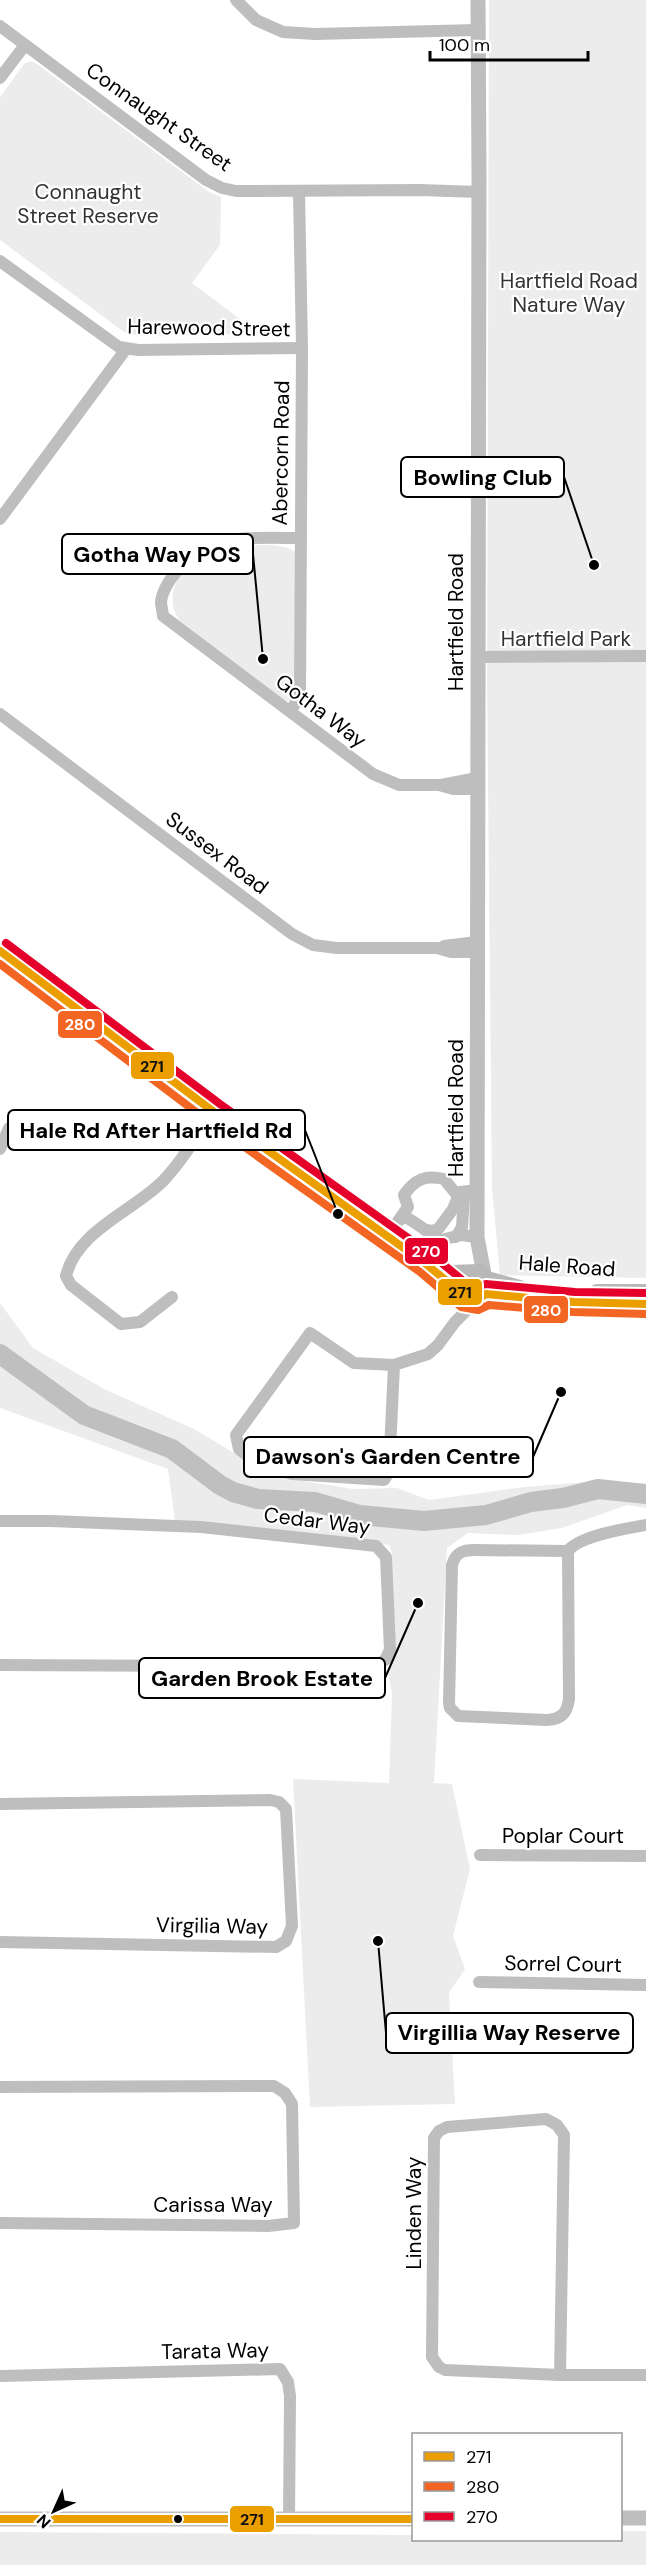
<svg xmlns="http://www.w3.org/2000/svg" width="646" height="2565" font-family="'DM Sans',sans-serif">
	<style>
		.green { fill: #ececec }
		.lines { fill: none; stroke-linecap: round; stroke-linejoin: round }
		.river { stroke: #bfbfbf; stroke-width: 20 }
		.minor { stroke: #bebebe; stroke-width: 12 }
		.tertiary { stroke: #bebebe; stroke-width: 15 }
		.secondary { stroke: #b8b8b8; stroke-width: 16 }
		.bus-1-casing { stroke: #fff; stroke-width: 12 }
		.bus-2-casing { stroke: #fff; stroke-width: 12 }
		.bus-3-casing { stroke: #fff; stroke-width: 12 }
		.bus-1 { stroke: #eb9e00; stroke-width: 8 }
		.bus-2 { stroke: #f26522; stroke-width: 8 }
		.bus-3 { stroke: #e4002b; stroke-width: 8 }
		.bus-dot { fill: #000; stroke: #fff; stroke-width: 2 }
		.labels { text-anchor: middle; stroke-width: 4.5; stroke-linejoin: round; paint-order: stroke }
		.street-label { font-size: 21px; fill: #000; stroke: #fff }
		.park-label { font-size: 21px; fill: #333; stroke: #fff }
		.leader { fill: none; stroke: #000; stroke-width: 2 }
		.callout-dot { fill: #000; stroke: #fff; stroke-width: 2 }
		.callout { fill: #fff; stroke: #000; stroke-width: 2 }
		.callout-label { font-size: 22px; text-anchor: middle; font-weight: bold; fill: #000 }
		.line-badge { stroke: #fff; stroke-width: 2 }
		.badge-label { font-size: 16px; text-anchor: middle; font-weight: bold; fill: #fff }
		.pale-badge-label { font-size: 16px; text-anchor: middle; font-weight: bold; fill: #111 }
	</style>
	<rect width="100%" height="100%" fill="#fff"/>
	<!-- green -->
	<g class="green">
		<path d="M 489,0 L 646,0 L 646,1278 L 500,1275 L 492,1188 L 487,684 Z"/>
		<path d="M 30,61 L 37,64 L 209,192 L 221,197 L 220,245 L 192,283 L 260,334 L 139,336 L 124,332 L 0,240 L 0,97 L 24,64 Z"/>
		<path d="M 232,546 C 248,546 287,541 297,554 L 297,696 L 291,702 L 283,699 L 181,622 C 162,599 178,569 201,556 C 211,550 221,548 232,546 Z"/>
		<path d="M 0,1303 L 33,1348 L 104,1389 L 194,1429 L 273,1476 L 353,1489 L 397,1488 L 429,1500 L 524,1487 L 601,1481 L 646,1487 L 646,1508 L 627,1505 L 562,1528 L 518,1535 L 468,1533 L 447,1548 L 434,1783 L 452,1784 L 470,1869 L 453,1936 L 465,1969 L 449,1993 L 455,2104 L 310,2107 L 293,1779 L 389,1783 L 392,1694 L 388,1671 L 393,1652 L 392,1553 L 389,1545 L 175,1521 L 168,1469 L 0,1408 Z"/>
		<path d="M 621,2531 L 646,2531 L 646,2565 L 0,2565 L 0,2532 L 413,2535 L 414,2540 L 620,2540 Z"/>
	</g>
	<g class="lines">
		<!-- river -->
		<path class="river" d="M 0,1354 L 84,1415 L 172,1449 L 220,1485 L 233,1492 L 258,1499 L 315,1502 L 360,1515 L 424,1521 L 486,1515 L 531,1502 L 563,1498 L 598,1489 L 646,1494"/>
		<!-- minor -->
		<g class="minor">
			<path d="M 236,0 L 256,20 L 283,32 L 315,34 L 477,30"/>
			<path d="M 0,26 L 206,180 L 222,188 L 236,191 L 419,190 L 479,192"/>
			<path d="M 0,78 L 25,45"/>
			<path d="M 0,261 L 119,347 L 138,350 L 302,348"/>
			<path d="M 0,519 L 126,349"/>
			<path d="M 300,538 C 271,538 239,536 211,544 C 192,550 163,582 161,602 C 161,606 163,612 163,616 L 373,774 L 399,785 L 439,785 L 453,789 L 477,789"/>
			<path d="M 477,657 L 646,656"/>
			<path d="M 290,711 L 300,697 L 302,348 L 299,192"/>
			<path d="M 0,714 L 292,934 L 313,945 L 337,948 L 437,948 L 451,952 L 477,952"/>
			<path d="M 441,785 L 477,778"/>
			<path d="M 444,946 L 477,942"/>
			<path d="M 0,1149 L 9,1128"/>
			<path d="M 399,1220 L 408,1207 L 404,1195 C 415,1179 425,1175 444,1179 L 462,1201"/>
			<path d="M 425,1230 L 433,1231 L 439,1228 L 453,1209 L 460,1192 L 477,1190"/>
			<path d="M 456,1237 L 462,1227 L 464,1196"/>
			<path d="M 387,1238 L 399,1220 L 406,1217 L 441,1240 L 461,1235 L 477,1237"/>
			<path d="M 172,1297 L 140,1322 L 121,1324 L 71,1285 L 66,1276 C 77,1230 134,1211 164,1180 C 183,1160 198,1134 214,1112"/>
			<path d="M 394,1365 L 389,1472 L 384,1480 L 292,1474 L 253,1460 L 239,1449 L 236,1435 L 310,1333 L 354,1363 L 394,1365 L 428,1354 L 438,1345 L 455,1322 L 477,1300"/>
			<path d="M 0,1521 L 51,1521 L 201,1527 L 376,1546 L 386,1557 L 390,1650 L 385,1660 L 374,1667 L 0,1665"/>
			<path d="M 568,1551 L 569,1699 C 567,1714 561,1719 547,1720 L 458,1716 L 450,1708 L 449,1703 L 452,1565 C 456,1552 463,1550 475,1550 L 568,1551 C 579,1536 628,1528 646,1525"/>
			<path d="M 0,1804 L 270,1800 L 279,1802 L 286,1809 L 292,1926 L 286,1941 L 276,1947 L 0,1942"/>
			<path d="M 480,1855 L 646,1856"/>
			<path d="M 479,1982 L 646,1985"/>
			<path d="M 0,2087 L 274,2086 L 285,2093 L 292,2104 L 294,2223 L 268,2226 L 0,2223"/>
			<path d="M 560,2375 L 564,2135 L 557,2125 L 546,2119 L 447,2127 L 439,2131 L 434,2138 L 432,2357 L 439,2367 L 445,2370 L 560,2375 L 646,2375"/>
			<path d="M 0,2376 L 280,2369 L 288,2382 L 290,2396 L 289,2518"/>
		</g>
		<!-- tertiary -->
		<g class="tertiary">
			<path d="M 478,0 L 479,176 L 477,1237 L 484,1274"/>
			<path d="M 620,2518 L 646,2518"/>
			<path d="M 0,2519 L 414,2519"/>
		</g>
		<!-- secondary -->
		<g class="secondary">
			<path d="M 0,951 L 214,1112 L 426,1264 L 467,1298 L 477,1300 L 486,1294 L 574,1302 L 646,1304"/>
			<path d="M 432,1267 L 451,1273 L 479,1272 L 487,1279 L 520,1288"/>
			<path d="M 597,1292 L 646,1292"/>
		</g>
		<!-- bus-1 casing -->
		<g class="bus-1-casing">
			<g id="bus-1">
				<path d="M 0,951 L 214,1112 L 426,1264 L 467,1298 L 477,1300 L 486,1294 L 574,1302 L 646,1304"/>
				<path d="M 0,2519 L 414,2519"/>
			</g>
		</g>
		<!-- bus-2 casing -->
		<g class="bus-2-casing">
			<path id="bus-2" d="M 0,964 L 208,1121 L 420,1272 L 461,1307 L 478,1310 L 489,1305 L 573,1312 L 646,1314"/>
		</g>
		<!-- bus-3 casing -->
		<g class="bus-3-casing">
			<path id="bus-3" d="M 6,943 L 220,1104 L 432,1255 L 472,1288 L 486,1284 L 575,1292 L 646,1293"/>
		</g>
		<!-- bus-1 -->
		<use href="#bus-1" class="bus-1"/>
		<!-- bus-2 -->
		<use href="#bus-2" class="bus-2"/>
		<!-- bus-3 -->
		<use href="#bus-3" class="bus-3"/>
	</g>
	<!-- markers -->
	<circle class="bus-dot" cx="178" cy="2519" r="5"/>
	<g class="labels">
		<!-- street labels -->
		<g class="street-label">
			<text transform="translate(159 117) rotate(35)" y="7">Connaught Street</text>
			<text transform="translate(209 328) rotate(1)" y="7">Harewood Street</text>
			<text transform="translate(281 453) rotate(-89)" y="7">Abercorn Road</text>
			<text transform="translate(456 622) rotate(-90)" y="7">Hartfield Road</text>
			<text transform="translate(321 711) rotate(37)" y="7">Gotha Way</text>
			<text transform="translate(217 853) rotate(37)" y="7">Sussex Road</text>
			<text transform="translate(456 1108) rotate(-90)" y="7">Hartfield Road</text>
			<text transform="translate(567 1266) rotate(4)" y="7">Hale Road</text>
			<text transform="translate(317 1521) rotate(7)" y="7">Cedar Way</text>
			<text x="563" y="1843">Poplar Court</text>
			<text transform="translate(212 1926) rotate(1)" y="7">Virgilia Way</text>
			<text transform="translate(563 1964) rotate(1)" y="7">Sorrel Court</text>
			<text x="213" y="2212">Carissa Way</text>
			<text transform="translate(414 2213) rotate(-90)" y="7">Linden Way</text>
			<text transform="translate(215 2351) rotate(-1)" y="7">Tarata Way</text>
		</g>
		<!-- park labels -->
		<g class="park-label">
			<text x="88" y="199">Connaught<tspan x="88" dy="24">Street Reserve</tspan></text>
			<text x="569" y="288">Hartfield Road<tspan x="569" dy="24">Nature Way</tspan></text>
			<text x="566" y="646">Hartfield Park</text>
		</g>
	</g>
	<!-- callouts -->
	<path class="leader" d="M594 565L564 477M263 659L253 554M338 1214L305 1130M561 1392L533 1457M418 1603L385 1678M378 1941L386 2033"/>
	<g class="callout-dot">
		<circle cx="594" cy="565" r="6"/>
		<circle cx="263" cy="659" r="6"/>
		<circle cx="338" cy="1214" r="6"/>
		<circle cx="561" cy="1392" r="6"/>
		<circle cx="418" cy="1603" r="6"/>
		<circle cx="378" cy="1941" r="6"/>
	</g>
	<g class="callout">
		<rect x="401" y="457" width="163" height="40" rx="6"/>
		<rect x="62" y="534" width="191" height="40" rx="6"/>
		<rect x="8" y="1110" width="297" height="40" rx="6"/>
		<rect x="244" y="1437" width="289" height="40" rx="6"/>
		<rect x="139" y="1658" width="246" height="40" rx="6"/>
		<rect x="386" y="2013" width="247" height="40" rx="6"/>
	</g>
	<g class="callout-label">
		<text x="483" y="485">Bowling Club</text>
		<text x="157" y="562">Gotha Way POS</text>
		<text x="156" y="1138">Hale Rd After Hartfield Rd</text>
		<text x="388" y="1464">Dawson's Garden Centre</text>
		<text x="262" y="1686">Garden Brook Estate</text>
		<text x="509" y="2040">Virgillia Way Reserve</text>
	</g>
	<g class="line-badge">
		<rect x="57" y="1010" width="46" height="29" rx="6" fill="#f26522"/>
		<rect x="130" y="1051" width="45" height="29" rx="6" fill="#eb9e00"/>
		<rect x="404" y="1237" width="45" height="28" rx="6" fill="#e4002b"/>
		<rect x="437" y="1278" width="46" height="28" rx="6" fill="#eb9e00"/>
		<rect x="523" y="1295" width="46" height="29" rx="6" fill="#f26522"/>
		<rect x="229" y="2505" width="46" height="28" rx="6" fill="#eb9e00"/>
	</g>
	<g class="badge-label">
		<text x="80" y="1030">280</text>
		<text x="426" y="1257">270</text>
		<text x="546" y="1316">280</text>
	</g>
	<g class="pale-badge-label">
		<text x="152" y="1072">271</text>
		<text x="460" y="1298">271</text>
		<text x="252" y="2525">271</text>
	</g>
	<!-- legend -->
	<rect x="412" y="2433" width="210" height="108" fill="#ffffff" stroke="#999999" stroke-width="1.5"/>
	<rect x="424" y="2452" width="30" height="9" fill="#eb9e00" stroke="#999999" stroke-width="1.5"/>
	<text x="466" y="2463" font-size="18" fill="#000000">271</text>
	<rect x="424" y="2482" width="30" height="9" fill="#f26522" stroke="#999999" stroke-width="1.5"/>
	<text x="466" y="2493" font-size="18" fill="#000000">280</text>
	<rect x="424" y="2512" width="30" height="9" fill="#e4002b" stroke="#999999" stroke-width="1.5"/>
	<text x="466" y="2523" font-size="18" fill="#000000">270</text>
	<!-- north arrow -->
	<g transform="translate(54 2511) rotate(225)" stroke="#ffffff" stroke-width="4.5" paint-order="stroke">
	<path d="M0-4.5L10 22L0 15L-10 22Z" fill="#000000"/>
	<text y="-9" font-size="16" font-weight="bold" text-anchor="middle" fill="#000000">N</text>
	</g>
	<!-- scale -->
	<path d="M430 51v9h158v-9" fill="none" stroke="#000000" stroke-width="3"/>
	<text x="439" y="51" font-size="18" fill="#000000" stroke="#ffffff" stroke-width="4.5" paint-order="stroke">100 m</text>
</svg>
